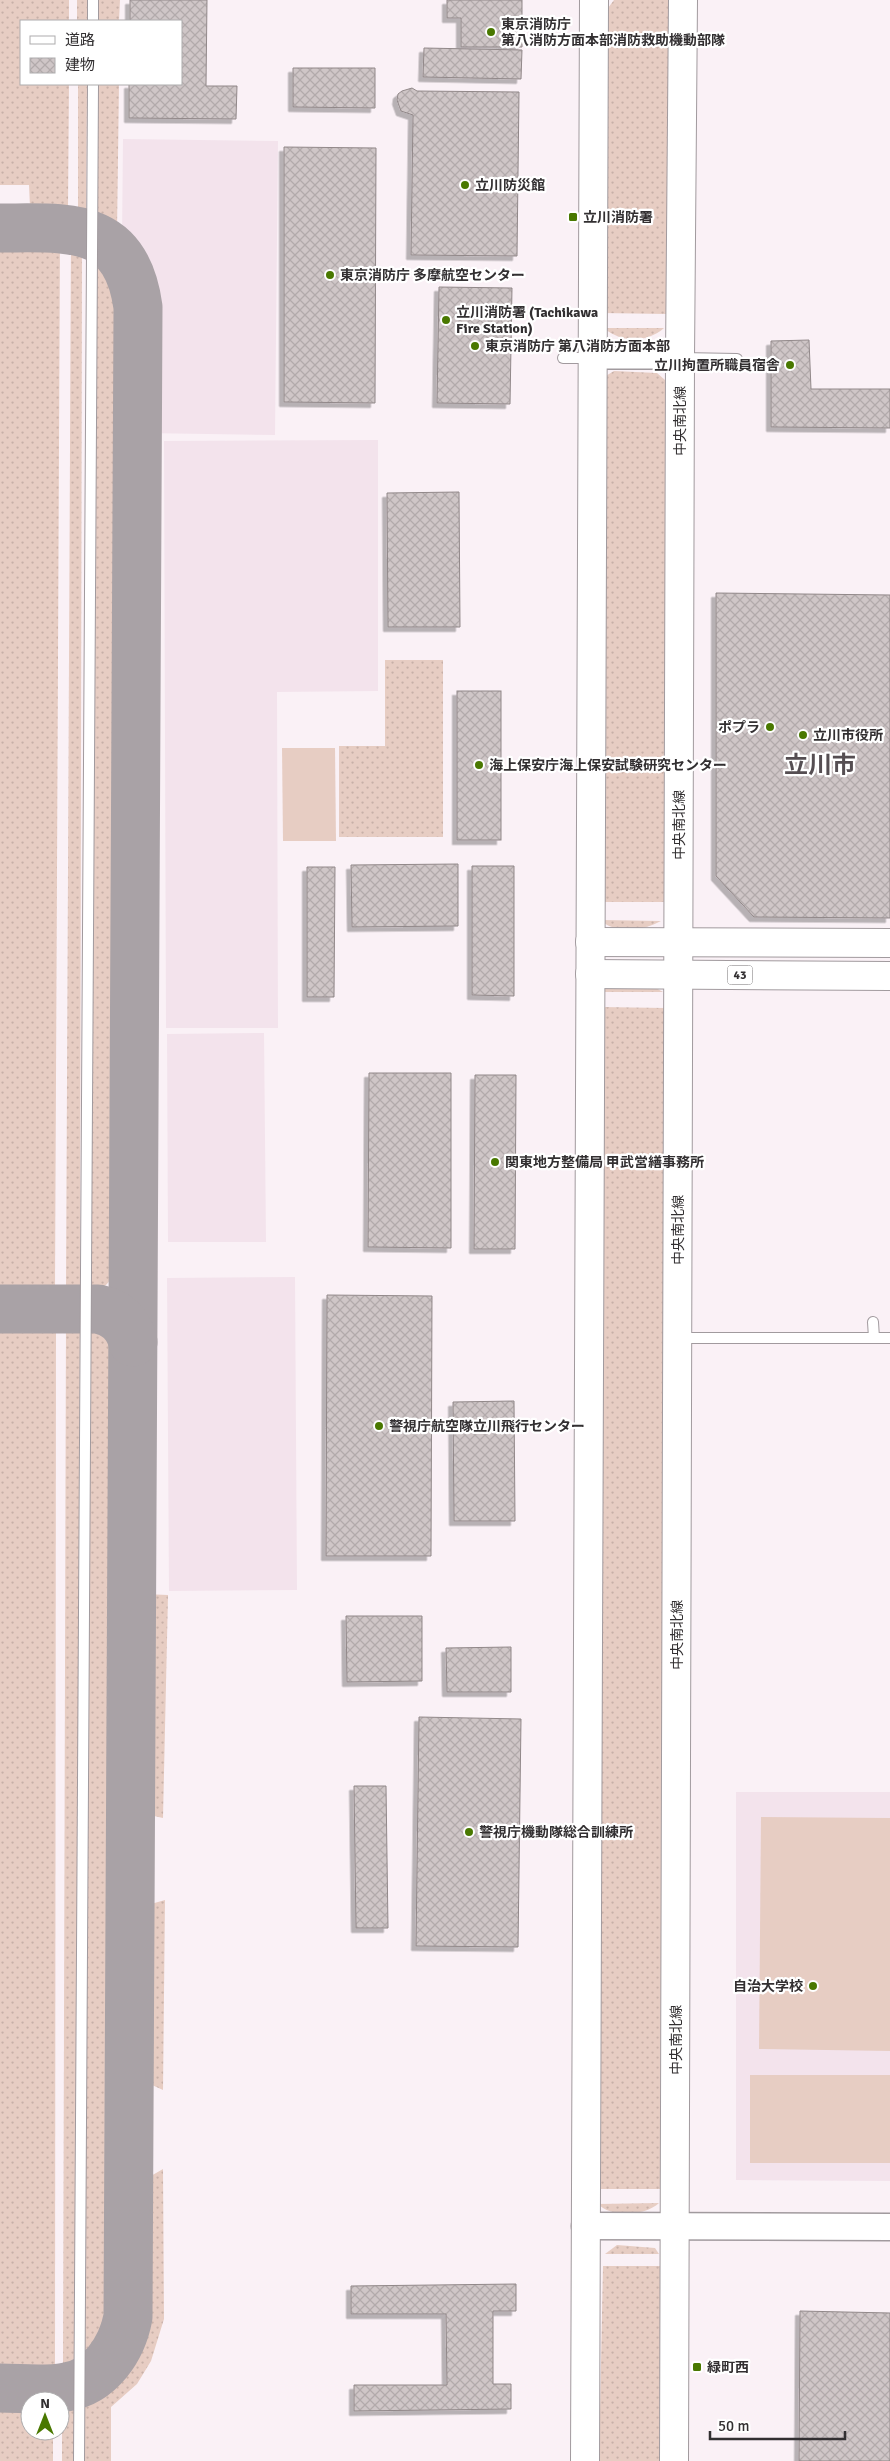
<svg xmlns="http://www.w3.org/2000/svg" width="890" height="2461" font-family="Signika,'Noto Sans JP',sans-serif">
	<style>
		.built { fill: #f3e3ec }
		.grass { fill: url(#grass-dots) }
		.garden { fill: #e7cdc3 }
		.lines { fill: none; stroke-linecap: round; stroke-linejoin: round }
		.taxiway { stroke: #a9a2a6; stroke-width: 49 }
		.building { fill: url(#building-cross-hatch); stroke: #918889; filter: url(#shadow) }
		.service-casing { stroke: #a19a9e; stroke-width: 12 }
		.minor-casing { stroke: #a19a9e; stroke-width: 24 }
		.tertiary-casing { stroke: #a19a9e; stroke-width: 29 }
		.secondary-casing { stroke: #a19a9e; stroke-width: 30 }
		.primary-casing { stroke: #a19a9e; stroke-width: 30 }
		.service { stroke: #fff; stroke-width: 10 }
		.minor { stroke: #fff; stroke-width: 21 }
		.tertiary { stroke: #fff; stroke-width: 26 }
		.secondary { stroke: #fff; stroke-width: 28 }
		.primary { stroke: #fff; stroke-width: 28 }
		.poi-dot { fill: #497800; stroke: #fff; stroke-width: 2 }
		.labels { text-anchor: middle; stroke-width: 4.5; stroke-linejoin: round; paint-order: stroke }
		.shield { fill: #fff; stroke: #706d6f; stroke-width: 1 }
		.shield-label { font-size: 12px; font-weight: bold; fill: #322f31 }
		.poi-label { font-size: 14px; font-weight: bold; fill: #322f31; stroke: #fff; text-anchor: start }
		.street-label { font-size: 14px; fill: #322f31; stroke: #fff }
		.town-label { font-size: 24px; font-weight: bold; fill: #554e52; stroke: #fff }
	</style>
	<defs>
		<pattern id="grass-dots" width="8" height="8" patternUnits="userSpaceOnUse" patternTransform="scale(1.25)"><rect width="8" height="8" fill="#e7cdc3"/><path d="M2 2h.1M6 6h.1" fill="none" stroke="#c7b0a8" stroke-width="1.8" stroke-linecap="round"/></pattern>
		<pattern id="building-cross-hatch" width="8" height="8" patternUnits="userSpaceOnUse" patternTransform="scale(1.25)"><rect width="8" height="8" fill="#cfc6c7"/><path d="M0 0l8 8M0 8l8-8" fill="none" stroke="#b2aaab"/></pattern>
		<filter id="shadow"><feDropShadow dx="-4.5" dy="4.5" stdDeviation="0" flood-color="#0004"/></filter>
	</defs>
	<rect width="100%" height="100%" fill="#faf1f6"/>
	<!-- built -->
	<g class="built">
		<path d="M 123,139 L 278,141 L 275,435 L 142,433 L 144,271 L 122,238 Z"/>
		<path d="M 378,440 L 378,691 L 277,692 L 278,1028 L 166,1028 L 164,441 Z"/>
		<path d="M 264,1033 L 266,1242 L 168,1242 L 167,1034 Z"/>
		<path d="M 295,1277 L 297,1590 L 169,1591 L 167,1278 Z"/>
		<path d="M 736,1792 L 890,1792 L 890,2181 L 736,2180 Z"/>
	</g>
	<!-- grass -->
	<g class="grass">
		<path d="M 0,0 L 69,0 L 69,21 L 21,21 L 21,84 L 69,84 L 68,206 L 66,206 L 66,215 L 37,215 L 30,207 L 29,185 L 0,185 Z"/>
		<rect x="77" y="0" width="10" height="21"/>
		<path d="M 91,0 L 120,0 L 119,21 L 91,21 Z"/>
		<path d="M 614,0 L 670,0 L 667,314 L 600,313 L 603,29 L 608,8 Z"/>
		<path d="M 78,84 L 87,84 L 86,221 L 78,217 Z"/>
		<path d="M 91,84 L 119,84 L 117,230 L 114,235 L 90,219 Z"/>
		<path d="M 0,236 L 60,236 L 55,1290 L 0,1290 Z"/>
		<path d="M 71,237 L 82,241 L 80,1290 L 66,1291 Z"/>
		<path d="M 92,250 C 110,265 113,276 119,298 L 114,1266 C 110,1284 108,1287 90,1291 Z"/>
		<path d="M 604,328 L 664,328 C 647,343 621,343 604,328 Z"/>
		<path d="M 614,371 L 657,373 L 665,380 L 668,398 L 665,902 L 598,902 L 604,377 Z"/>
		<path d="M 142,442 L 157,442 L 158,495 L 143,495 Z"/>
		<path d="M 143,602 L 158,602 L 157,678 L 141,678 Z"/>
		<path d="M 385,660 L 443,660 L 443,837 L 339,837 L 339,746 L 385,746 Z"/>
		<path d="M 141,697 L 159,697 L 159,772 L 142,772 Z"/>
		<path d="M 143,787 L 158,788 L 156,863 L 142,863 Z"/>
		<path d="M 142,879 L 158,879 L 157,954 L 141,954 Z"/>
		<path d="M 600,920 L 661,921 C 643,931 615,934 600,920 Z"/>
		<rect x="142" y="973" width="15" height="62"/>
		<path d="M 610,986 L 654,987 L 663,992 L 601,992 Z"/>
		<path d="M 601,1007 L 665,1008 L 660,2189 L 595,2189 Z"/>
		<path d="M 0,1317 L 56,1317 L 55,2373 L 0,2373 Z"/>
		<path d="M 66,1317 L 80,1317 L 75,2364 L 63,2370 Z"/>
		<path d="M 87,1317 C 104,1318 111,1323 115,1340 L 112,2293 C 110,2320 105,2340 84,2359 Z"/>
		<path d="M 144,1594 L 168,1595 L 163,1818 L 154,1816 L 140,1805 Z"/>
		<path d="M 165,1900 L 163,2090 L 152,2085 L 140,2069 L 141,1916 L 151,1904 Z"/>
		<path d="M 163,2169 L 164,2319 L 151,2361 L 137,2384 L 111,2407 L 111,2461 L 83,2461 L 84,2388 C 155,2357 138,2253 138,2190 L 144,2180 Z"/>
		<path d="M 659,2203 C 645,2216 611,2218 598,2204 Z"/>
		<path d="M 617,2245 L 655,2248 L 659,2254 L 605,2254 Z"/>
		<path d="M 603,2266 L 661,2266 L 659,2461 L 599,2461 Z"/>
		<path d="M 76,2391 L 76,2461 L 62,2461 L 62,2395 Z"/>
		<path d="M 0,2396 L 53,2396 L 53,2401 L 30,2401 L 30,2431 L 53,2431 L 53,2461 L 0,2461 Z"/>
	</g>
	<!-- garden -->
	<g class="garden">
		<path d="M 282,748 L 335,748 L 336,841 L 283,841 Z"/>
		<path d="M 761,1817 L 890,1818 L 890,2051 L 759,2049 Z"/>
		<rect x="750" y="2075" width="140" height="88"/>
	</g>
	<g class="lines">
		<!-- taxiway -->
		<g class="taxiway">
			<path d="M 0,228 C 68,228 126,220 138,307 L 128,2317 C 122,2349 100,2382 66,2387 C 45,2391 21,2388 0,2388"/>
			<path d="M 0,1309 L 98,1309 C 116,1313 128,1323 133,1342"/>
		</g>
	</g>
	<!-- building -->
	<g class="building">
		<path d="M 130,0 L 207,0 L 206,86 L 237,86 L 236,119 L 129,118 L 129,84 L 181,84 L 181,21 L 130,21 Z"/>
		<path d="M 447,0 L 522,0 L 522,47 L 461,47 L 461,18 L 447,18 Z"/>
		<path d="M 424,48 L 522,50 L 521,79 L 423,77 Z"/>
		<path d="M 293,68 L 375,68 L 375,108 L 293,107 Z"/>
		<path d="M 412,88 L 417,91 L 519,92 L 517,256 L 411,255 L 413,115 L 401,111 L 397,100 L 398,94 L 402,91 Z"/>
		<path d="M 284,147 L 376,148 L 375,403 L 284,402 Z"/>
		<path d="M 439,287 L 512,288 L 510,404 L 437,403 Z"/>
		<path d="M 809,340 L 811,389 L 890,389 L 890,428 L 771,427 L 771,341 Z"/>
		<path d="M 459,492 L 460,627 L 388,627 L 387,493 Z"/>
		<path d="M 716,593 L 890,595 L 890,918 L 754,917 L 716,876 Z"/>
		<rect x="457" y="691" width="44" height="149"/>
		<path d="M 458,864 L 458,926 L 352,927 L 351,865 Z"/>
		<path d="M 472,866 L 514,866 L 514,996 L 472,995 Z"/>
		<path d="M 307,867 L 335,867 L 334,997 L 307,997 Z"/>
		<path d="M 369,1073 L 451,1073 L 451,1248 L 368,1247 Z"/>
		<path d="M 475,1075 L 516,1075 L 515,1249 L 474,1249 Z"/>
		<path d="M 327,1295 L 432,1296 L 431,1556 L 326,1556 Z"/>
		<path d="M 514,1401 L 515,1521 L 454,1521 L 453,1402 Z"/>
		<path d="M 346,1616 L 422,1616 L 422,1681 L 347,1682 Z"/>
		<path d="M 511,1647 L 511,1692 L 447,1692 L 446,1648 Z"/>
		<path d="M 419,1717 L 521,1719 L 518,1947 L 416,1946 Z"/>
		<path d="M 354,1786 L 386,1786 L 388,1928 L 356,1928 Z"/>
		<path d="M 516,2284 L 516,2311 L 493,2311 L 493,2384 L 511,2384 L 511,2409 L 354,2411 L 354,2385 L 447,2385 L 446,2314 L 351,2314 L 351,2286 Z"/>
		<path d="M 800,2311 L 890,2313 L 890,2461 L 799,2461 Z"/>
	</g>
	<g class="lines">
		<!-- service casing -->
		<g class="service-casing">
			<g id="service">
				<path d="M 93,21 L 93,0"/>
				<path d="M 563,358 L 591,358"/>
				<path d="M 681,358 L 737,359"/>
				<path d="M 873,1322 L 874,1338"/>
				<path d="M 679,1338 L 890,1338"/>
				<path d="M 79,2461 L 93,84"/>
			</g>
		</g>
		<!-- minor casing -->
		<g class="minor-casing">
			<path id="minor" d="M 591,358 L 680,358"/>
		</g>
		<!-- tertiary casing -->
		<g class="tertiary-casing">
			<path id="tertiary" d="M 585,2226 L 890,2227"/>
		</g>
		<!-- secondary casing -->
		<g class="secondary-casing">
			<g id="secondary">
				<path d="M 585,2461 L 594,0"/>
				<path d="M 674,2461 L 680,358 L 683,0"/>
			</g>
		</g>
		<!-- primary casing -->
		<g class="primary-casing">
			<g id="primary">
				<path d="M 590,942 L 890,943"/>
				<path d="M 590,974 L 890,976"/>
			</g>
		</g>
		<!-- service -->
		<use href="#service" class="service"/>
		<!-- minor -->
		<use href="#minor" class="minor"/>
		<!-- tertiary -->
		<use href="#tertiary" class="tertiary"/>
		<!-- secondary -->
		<use href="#secondary" class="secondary"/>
		<!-- primary -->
		<use href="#primary" class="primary"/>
	</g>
	<!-- markers -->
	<g class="poi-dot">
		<circle cx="491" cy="32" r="5"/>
		<circle cx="465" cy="185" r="5"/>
		<rect x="568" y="212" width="10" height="10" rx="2.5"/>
		<circle cx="330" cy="275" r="5"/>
		<circle cx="446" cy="320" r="5"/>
		<circle cx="475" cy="346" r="5"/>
		<circle cx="790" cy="365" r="5"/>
		<circle cx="770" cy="727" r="5"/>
		<circle cx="803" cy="735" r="5"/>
		<circle cx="479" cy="765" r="5"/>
		<circle cx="495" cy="1162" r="5"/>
		<circle cx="379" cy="1426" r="5"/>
		<circle cx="469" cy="1832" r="5"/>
		<circle cx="813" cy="1986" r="5"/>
		<rect x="692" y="2362" width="10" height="10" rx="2.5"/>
	</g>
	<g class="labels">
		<!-- shield labels -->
		<rect class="shield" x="727.5" y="965.5" width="25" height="19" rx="4"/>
		<g class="shield-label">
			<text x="740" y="979">43</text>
		</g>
		<!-- poi labels -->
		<g class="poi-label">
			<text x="501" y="29">東京消防庁<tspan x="501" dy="16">第八消防方面本部消防救助機動部隊</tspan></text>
			<text x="475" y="190">立川防災館</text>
			<text x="583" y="222">立川消防署</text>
			<text x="340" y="280">東京消防庁 多摩航空センター</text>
			<text x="456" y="317">立川消防署 (Tachikawa<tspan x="456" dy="16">Fire Station)</tspan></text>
			<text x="485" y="351">東京消防庁 第八消防方面本部</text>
			<text x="780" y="370" text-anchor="end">立川拘置所職員宿舎</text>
			<text x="760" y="732" text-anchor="end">ポプラ</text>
			<text x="813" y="740">立川市役所</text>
			<text x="489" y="770">海上保安庁海上保安試験研究センター</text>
			<text x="505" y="1167">関東地方整備局 甲武営繕事務所</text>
			<text x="389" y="1431">警視庁航空隊立川飛行センター</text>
			<text x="479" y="1837">警視庁機動隊総合訓練所</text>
			<text x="803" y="1991" text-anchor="end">自治大学校</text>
			<text x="707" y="2372">緑町西</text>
		</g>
		<!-- street labels -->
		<g class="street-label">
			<text transform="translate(680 421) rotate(-90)" y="5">中央南北線</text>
			<text transform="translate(679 825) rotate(-90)" y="5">中央南北線</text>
			<text transform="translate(678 1230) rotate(-90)" y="5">中央南北線</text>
			<text transform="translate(677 1635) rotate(-90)" y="5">中央南北線</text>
			<text transform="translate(676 2040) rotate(-90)" y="5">中央南北線</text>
		</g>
		<!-- town labels -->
		<g class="town-label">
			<text x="820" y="773">立川市</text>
		</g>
	</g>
	<!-- legend -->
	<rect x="20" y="20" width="162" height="65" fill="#ffffff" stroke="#adacad"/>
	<rect x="30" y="36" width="25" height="8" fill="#ffffff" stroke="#adacad"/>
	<text x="65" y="45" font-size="15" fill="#322f31">道路</text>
	<rect x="30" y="58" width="25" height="15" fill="url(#building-cross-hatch)" stroke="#adacad"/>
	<text x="65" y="70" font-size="15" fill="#322f31">建物</text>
	<!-- north arrow -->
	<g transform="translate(45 2416)"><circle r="24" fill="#ffffff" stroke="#adacad"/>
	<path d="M0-4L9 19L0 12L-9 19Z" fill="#497800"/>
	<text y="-8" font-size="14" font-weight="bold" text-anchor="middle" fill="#322f31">N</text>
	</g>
	<!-- scale -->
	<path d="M710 2431v8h135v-8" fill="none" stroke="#322f31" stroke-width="2.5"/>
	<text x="718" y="2431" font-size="15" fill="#322f31" stroke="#ffffff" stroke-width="4" paint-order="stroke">50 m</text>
</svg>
